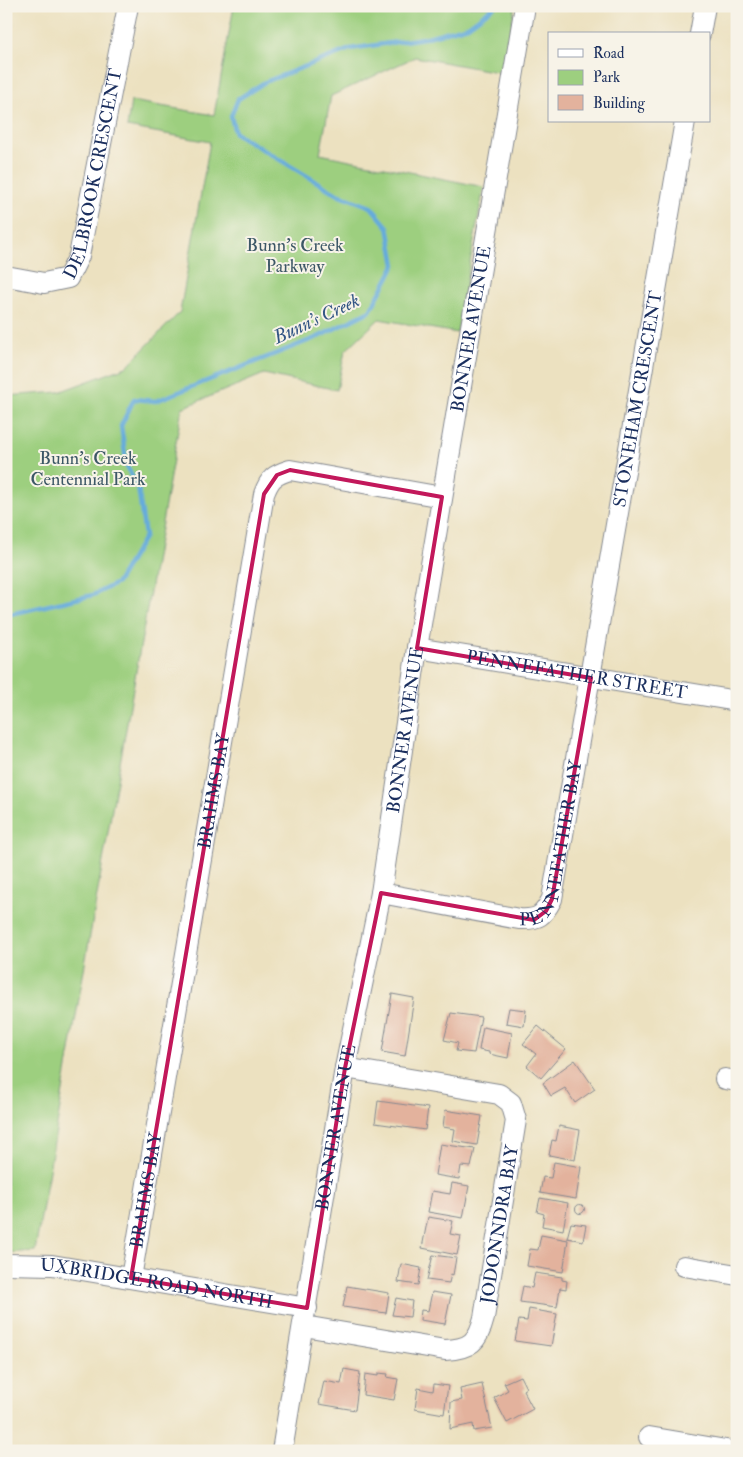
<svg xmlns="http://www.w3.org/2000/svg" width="743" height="1457" font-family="'IM FELL Double Pica',serif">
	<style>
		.green { fill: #9dcf7f; stroke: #5c7f6e }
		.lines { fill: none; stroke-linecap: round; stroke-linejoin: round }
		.stream { stroke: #65abdb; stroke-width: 4.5 }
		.building { fill: #e3b29d }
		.minor-casing { stroke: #84888f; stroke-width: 22 }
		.minor { stroke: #fff; stroke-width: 20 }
		.marked { fill: none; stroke: #c2185b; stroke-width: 4; stroke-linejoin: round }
		.labels { text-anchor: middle; stroke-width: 4; stroke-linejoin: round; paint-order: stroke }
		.street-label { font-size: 18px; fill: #1b2f5e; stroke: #f7f3e8 }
		.park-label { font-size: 18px; fill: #3c5766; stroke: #f7f3e8 }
		.water-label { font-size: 19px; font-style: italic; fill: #315484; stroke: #f7f3e8 }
	</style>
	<rect width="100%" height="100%" fill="#f7f3e8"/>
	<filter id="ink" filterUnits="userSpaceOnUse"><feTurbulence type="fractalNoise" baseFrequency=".02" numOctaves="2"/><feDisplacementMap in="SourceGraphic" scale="10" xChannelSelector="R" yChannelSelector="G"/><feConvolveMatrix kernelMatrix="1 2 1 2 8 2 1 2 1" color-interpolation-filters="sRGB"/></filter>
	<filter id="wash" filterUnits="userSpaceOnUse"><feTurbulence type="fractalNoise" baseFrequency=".0096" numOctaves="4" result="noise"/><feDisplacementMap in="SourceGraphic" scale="20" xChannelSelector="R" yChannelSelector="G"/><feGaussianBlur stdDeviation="1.12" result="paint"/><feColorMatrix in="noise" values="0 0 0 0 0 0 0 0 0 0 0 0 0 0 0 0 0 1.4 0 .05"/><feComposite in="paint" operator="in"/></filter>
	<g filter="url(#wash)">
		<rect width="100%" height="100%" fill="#ece1c0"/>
		<!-- green -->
		<path class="green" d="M 234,6 L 515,6 L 503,73 L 415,57 L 331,96 L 320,154 L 484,187 L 457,333 L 379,319 L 345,351 L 337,390 L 264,374 L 182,408 L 35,1251 L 6,1253 L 6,396 L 59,392 L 126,367 L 180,312 L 210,142 L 127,127 L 131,101 L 214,115 Z"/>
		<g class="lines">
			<!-- stream -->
			<path class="stream" d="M 6,615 L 93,595 L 117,583 L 145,536 L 138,487 L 127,467 L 121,426 L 134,399 L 156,401 L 318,337 L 370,311 L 395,265 L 388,227 L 371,207 L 337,194 L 235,133 L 231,116 L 238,99 L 265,82 L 350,49 L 424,38 L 468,26 L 495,6"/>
		</g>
		<g id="blocks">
			<!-- building -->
			<g class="building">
				<path d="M 392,994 L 414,998 L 405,1056 L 382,1052 Z"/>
				<path d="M 509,1008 L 526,1010 L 524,1026 L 506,1023 Z"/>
				<path d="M 451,1013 L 481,1017 L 474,1053 L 456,1051 L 458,1043 L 444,1040 Z"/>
				<path d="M 538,1026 L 566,1049 L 541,1078 L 527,1066 L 536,1054 L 523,1044 Z"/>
				<path d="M 483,1027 L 512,1033 L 508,1058 L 489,1054 L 489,1052 L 479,1050 Z"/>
				<path d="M 575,1060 L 595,1089 L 575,1103 L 565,1088 L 551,1096 L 543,1083 Z"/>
				<path d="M 378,1101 L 428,1108 L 425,1130 L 375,1123 Z"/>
				<path d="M 445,1110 L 482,1116 L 477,1145 L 453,1141 L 455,1129 L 443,1127 Z"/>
				<path d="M 559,1126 L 580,1130 L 575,1160 L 549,1155 L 552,1140 L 556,1141 Z"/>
				<path d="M 440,1144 L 475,1149 L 471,1167 L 461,1166 L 459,1179 L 435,1175 Z"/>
				<path d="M 554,1162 L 581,1167 L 576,1199 L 540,1193 L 543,1177 L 551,1178 Z"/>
				<path d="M 452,1183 L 469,1186 L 463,1218 L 428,1212 L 432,1191 L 450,1194 Z"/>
				<path d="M 540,1198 L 568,1203 L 563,1230 L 542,1226 L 544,1214 L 537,1212 Z"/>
				<circle cx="580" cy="1209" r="4.5"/>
				<path d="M 428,1217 L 453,1221 L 450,1234 L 461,1236 L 457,1255 L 422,1248 Z"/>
				<path d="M 571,1223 L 586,1225 L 583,1241 L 567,1238 Z"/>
				<path d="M 541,1235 L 568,1240 L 563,1272 L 527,1266 L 530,1249 L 538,1250 Z"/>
				<path d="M 433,1255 L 456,1258 L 453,1275 L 451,1274 L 449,1283 L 427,1280 Z"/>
				<path d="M 401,1264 L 421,1268 L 418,1285 L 398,1282 Z"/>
				<path d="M 535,1273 L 562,1277 L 562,1280 L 567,1281 L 566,1289 L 560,1288 L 557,1307 L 520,1302 L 523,1286 L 532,1288 Z"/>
				<path d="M 347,1286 L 389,1293 L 386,1313 L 343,1307 Z"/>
				<path d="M 432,1292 L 451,1295 L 445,1324 L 420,1320 L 421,1310 L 428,1311 Z"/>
				<path d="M 396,1298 L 412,1301 L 410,1317 L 392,1315 Z"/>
				<path d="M 529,1309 L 557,1314 L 551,1346 L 515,1341 L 519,1320 L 527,1321 Z"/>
				<path d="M 344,1369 L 360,1372 L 355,1410 L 319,1404 L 324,1381 L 341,1384 Z"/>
				<path d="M 378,1373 L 388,1374 L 387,1377 L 398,1379 L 394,1400 L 363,1395 L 365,1374 L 378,1376 Z"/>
				<path d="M 520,1376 L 526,1388 L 523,1390 L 533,1409 L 507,1423 L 494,1398 L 508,1390 L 504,1383 Z"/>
				<path d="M 434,1384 L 448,1386 L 444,1414 L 415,1409 L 418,1388 L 433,1391 Z"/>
				<path d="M 482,1384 L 492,1428 L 474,1431 L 473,1424 L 450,1429 L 451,1402 L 462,1400 L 460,1389 Z"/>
			</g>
		</g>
	</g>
	<g filter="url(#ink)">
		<use href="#blocks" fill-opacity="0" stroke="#84888f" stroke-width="1"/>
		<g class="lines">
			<!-- minor casing -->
			<g class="minor-casing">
				<g id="minor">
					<path d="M 700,34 L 705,6"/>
					<path id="s1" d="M 6,276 L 44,283 L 68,278 L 79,256 L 128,6"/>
					<path id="s2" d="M 417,648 L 737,701"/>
					<path id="s3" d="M 381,893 L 519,919 C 539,920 543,916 552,899 L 685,121"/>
					<path d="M 725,1079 L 737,1081"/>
					<path id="s4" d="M 6,1264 L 52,1265 L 307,1308"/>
					<path d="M 684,1266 L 737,1275"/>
					<path id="s5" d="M 131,1278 L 264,494 C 270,478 274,475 290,470 L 442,497"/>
					<path id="s6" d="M 304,1326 L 445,1350 C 470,1349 478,1342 484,1318 L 516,1120 L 511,1103 L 499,1094 L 345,1068"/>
					<path d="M 649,1437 L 732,1451"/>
					<path id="s7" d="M 282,1451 L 345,1068 L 381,893 L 417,648 L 525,6"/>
				</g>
			</g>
			<!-- minor -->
			<use href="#minor" class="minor"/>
		</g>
	</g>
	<!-- marked area -->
	<path class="marked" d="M 290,470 L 442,497 L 417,648 L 591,678 L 552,899 L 546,911 L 534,920 L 381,893 L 345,1068 L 307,1308 L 131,1278 L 264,494 L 277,475 Z"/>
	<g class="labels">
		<!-- street labels -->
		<g class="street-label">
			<text dy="6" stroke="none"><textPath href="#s1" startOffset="171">DELBROOK CRESCENT</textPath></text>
			<text dy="6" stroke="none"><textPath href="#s7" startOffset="1138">BONNER AVENUE</textPath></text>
			<text dy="6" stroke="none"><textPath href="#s3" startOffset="690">STONEHAM CRESCENT</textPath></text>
			<text dy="6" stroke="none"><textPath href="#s2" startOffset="162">PENNEFATHER STREET</textPath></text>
			<text dy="6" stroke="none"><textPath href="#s7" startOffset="732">BONNER AVENUE</textPath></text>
			<text dy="6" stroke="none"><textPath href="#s5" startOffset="494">BRAHMS BAY</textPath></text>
			<text dy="6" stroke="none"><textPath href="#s3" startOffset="232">PENNEFATHER BAY</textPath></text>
			<text dy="6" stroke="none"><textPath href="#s7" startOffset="328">BONNER AVENUE</textPath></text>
			<text dy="6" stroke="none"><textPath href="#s5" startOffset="89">BRAHMS BAY</textPath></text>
			<text dy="6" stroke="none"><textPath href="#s6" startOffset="294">JODONNDRA BAY</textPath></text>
			<text dy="6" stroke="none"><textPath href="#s4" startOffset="152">UXBRIDGE ROAD NORTH</textPath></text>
		</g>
		<!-- park labels -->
		<g class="park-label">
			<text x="295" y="251">Bunn's Creek<tspan x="295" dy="21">Parkway</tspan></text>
			<text x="88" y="464">Bunn's Creek<tspan x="88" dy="21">Centennial Park</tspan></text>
		</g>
		<!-- water labels -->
		<g class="water-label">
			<text transform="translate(316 318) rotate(-25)" y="7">Bunn's Creek</text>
		</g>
	</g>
	<!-- margin -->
	<rect width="743" height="1457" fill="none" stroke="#f7f3e8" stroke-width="25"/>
	<!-- legend -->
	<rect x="548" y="32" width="162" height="90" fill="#f7f3e8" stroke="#9fa5b1"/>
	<rect x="558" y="49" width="25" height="8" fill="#ffffff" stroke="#9fa5b1"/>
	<text x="593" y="58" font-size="15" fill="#1b2f5e">Road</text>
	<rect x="558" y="70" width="25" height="15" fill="#9dcf7f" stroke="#9fa5b1"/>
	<text x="593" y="82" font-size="15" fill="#1b2f5e">Park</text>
	<rect x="558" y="95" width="25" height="15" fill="#e3b29d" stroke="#9fa5b1"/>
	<text x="593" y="108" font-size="15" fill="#1b2f5e">Building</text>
</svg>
